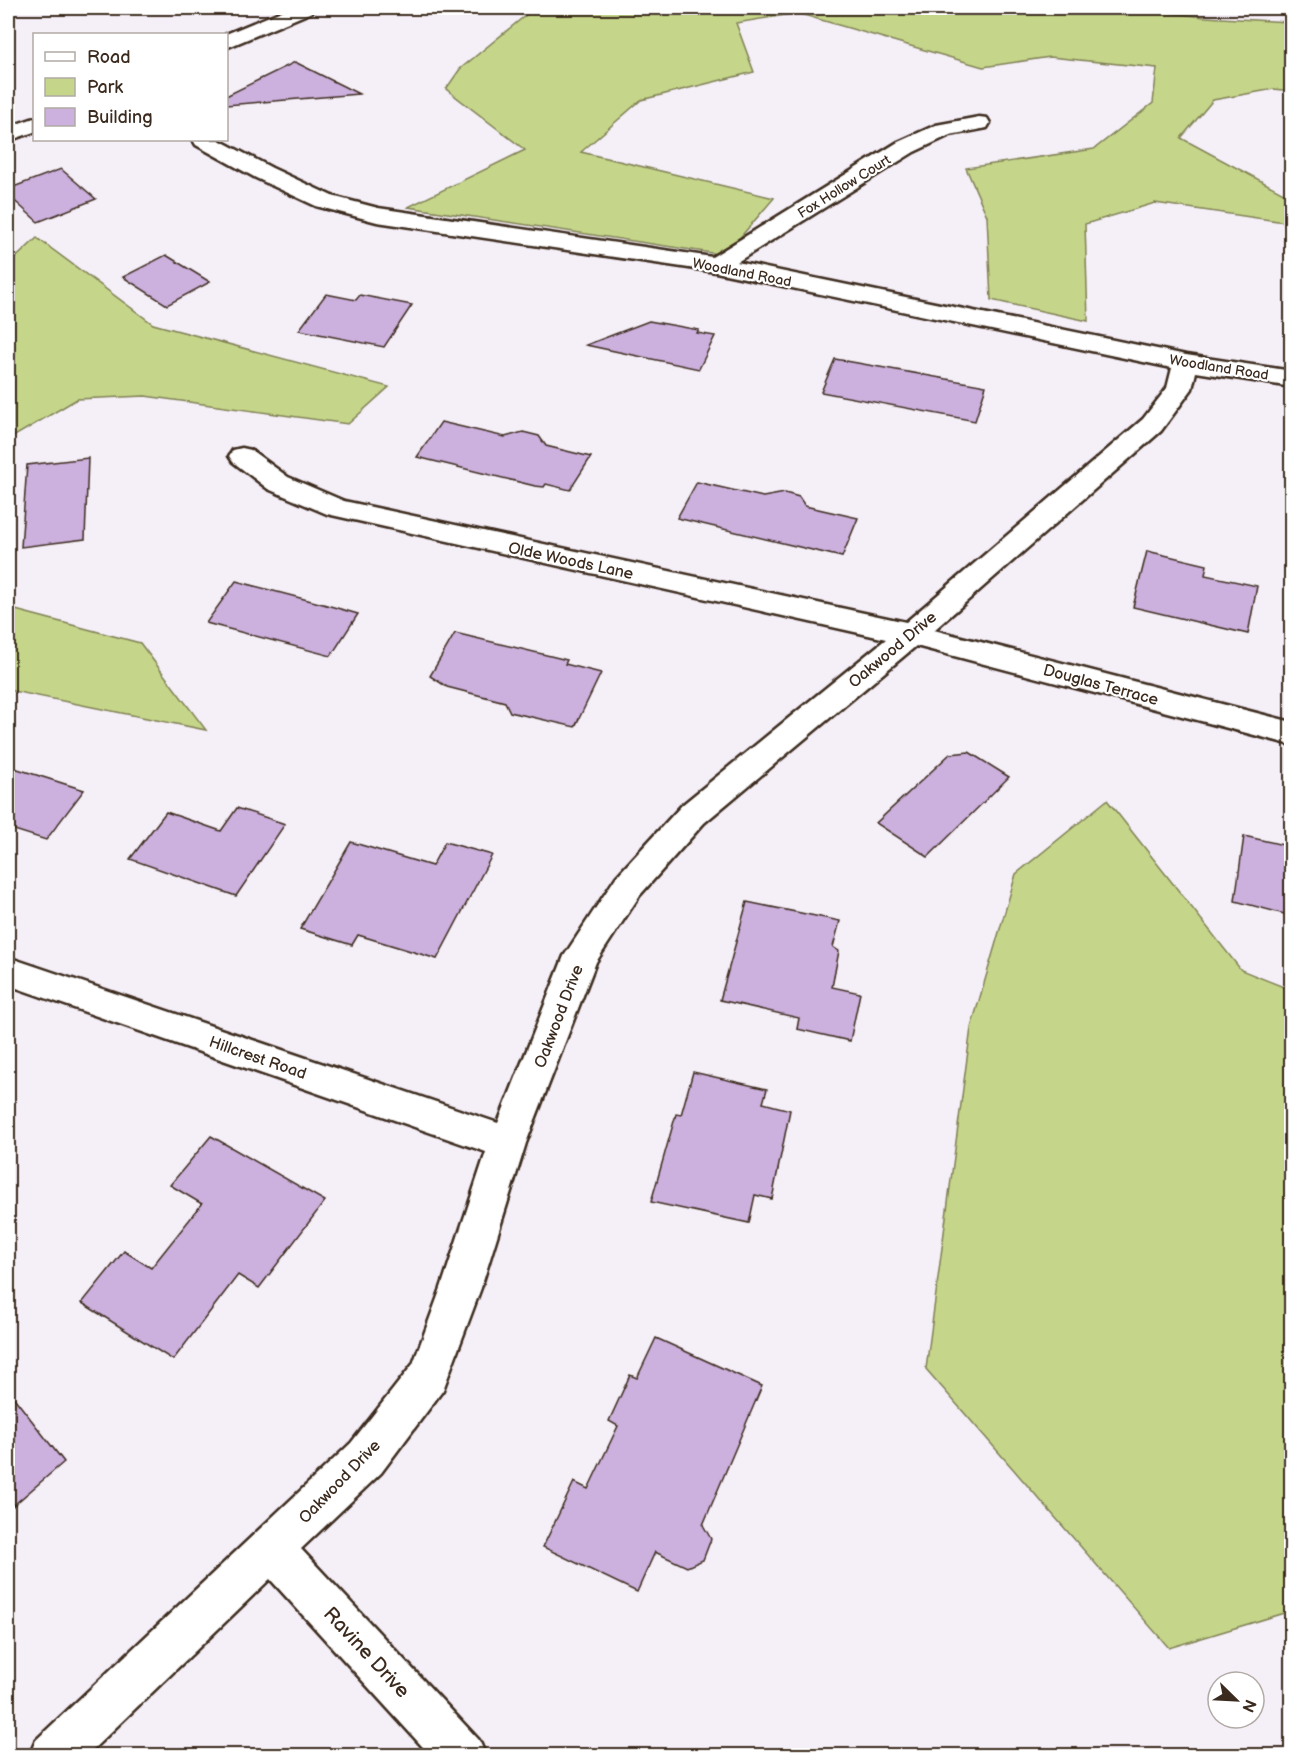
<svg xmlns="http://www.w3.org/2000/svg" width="1299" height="1763" font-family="'Balsamiq Sans',sans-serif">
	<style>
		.green { fill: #c5d68a; stroke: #808054; stroke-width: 1.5 }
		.building { fill: #ccb0dd; stroke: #3b2a1e; stroke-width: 1.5 }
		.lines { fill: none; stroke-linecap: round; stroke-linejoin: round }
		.minor-casing { stroke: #3b2a1e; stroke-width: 5 }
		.minor { fill: #fff; fill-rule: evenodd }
		.labels { text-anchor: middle; stroke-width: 4.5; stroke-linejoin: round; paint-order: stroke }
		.far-street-label { font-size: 14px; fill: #3b2a1e; stroke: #fff }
		.street-label { font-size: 16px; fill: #3b2a1e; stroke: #fff }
		.near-street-label { font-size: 20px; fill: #3b2a1e; stroke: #fff }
	</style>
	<rect width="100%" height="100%" fill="#f5eff8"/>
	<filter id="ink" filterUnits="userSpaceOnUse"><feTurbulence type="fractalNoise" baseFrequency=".0167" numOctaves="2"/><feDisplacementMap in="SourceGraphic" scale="12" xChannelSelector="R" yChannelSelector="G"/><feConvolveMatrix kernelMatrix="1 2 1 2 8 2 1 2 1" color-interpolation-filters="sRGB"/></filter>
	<g filter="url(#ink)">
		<!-- green -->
		<g class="green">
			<path d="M 525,8 L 1127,8 L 1205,17 L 1288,22 L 1291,24 L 1291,91 L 1274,89 L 1213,100 L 1181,138 L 1291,197 L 1291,223 L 1155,203 L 1085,224 L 1088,321 L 991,300 L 987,216 L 966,168 L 1094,149 L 1153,103 L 1157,68 L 1050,57 L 983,67 L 797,13 L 736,23 L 754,72 L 641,100 L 581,152 L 774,198 L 725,255 L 408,207 L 525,150 L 446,89 L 460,69 L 532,10 Z"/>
			<path d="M 37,238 L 153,324 L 389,387 L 348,424 L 145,396 L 77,399 L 8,440 L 8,265 Z"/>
			<path d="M 8,608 L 140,643 L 206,730 L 8,690 Z"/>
			<path d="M 1107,800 L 1241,970 L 1291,990 L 1291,1611 L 1169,1648 L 926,1369 L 971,1028 L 1016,874 Z"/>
		</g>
		<!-- building -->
		<g class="building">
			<path d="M 295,62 L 359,94 L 226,105 L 226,96 Z"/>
			<path d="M 61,169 L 96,199 L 38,222 L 8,195 L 8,189 Z"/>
			<path d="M 166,255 L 210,282 L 167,305 L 123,277 Z"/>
			<path d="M 326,294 L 356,300 L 360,295 L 412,305 L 384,347 L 299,330 Z"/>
			<path d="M 649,321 L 699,330 L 697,333 L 715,336 L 699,369 L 586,345 Z"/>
			<path d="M 835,359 L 986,386 L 975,421 L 821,392 Z"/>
			<path d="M 441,422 L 505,437 L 523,432 L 539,436 L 546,446 L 591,457 L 570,490 L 546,484 L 544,487 L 535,486 L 417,457 Z"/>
			<path d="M 88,458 L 85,539 L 21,547 L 27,465 Z"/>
			<path d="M 697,482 L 763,497 L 785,493 L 799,497 L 805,506 L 858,518 L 842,557 L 677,518 Z"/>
			<path d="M 1147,551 L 1207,565 L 1205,575 L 1257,586 L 1248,634 L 1133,607 Z"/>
			<path d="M 236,581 L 323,604 L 358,614 L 331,656 L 206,623 Z"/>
			<path d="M 455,633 L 567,660 L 565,664 L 601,673 L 575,727 L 510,712 L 505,702 L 447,687 L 430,676 Z"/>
			<path d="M 969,752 L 1009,777 L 928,857 L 876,823 L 950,754 Z"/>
			<path d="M 8,766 L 84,790 L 46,840 L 8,828 Z"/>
			<path d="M 237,808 L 285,824 L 236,896 L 130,859 L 166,812 L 221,831 Z"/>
			<path d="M 1244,836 L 1292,847 L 1292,916 L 1235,901 Z"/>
			<path d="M 351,842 L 432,866 L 445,842 L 492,855 L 437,959 L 358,935 L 352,945 L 300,929 Z"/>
			<path d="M 747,902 L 840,921 L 833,947 L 839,951 L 832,987 L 860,993 L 850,1041 L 797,1029 L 799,1018 L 720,1000 Z"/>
			<path d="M 693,1072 L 767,1089 L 763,1103 L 790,1110 L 772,1199 L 755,1195 L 749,1223 L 651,1202 L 676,1114 L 681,1115 Z"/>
			<path d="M 211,1136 L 325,1201 L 259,1288 L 238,1275 L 173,1360 L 82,1303 L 124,1251 L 151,1268 L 202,1204 L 170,1185 Z"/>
			<path d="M 656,1338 L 762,1386 L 703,1525 L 711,1539 L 703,1560 L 687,1567 L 655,1552 L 637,1592 L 543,1547 L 574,1482 L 588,1489 L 618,1426 L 609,1421 L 630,1375 L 637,1378 Z"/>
			<path d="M 8,1390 L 64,1462 L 8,1510 Z"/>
		</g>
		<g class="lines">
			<!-- minor casing -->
			<g class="minor-casing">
				<g id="minor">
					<path d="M 289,8 L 315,8 L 312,12 L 226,48 L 226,34 Z"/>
					<path d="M 979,117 L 987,118 L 990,123 L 987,128 L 950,135 L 914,152 L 737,262 L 1186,355 L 1292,371 L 1292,387 L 1196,372 L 1192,389 L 1161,431 L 934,630 L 1292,722 L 1292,745 L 916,646 L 704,823 L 640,895 L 596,962 L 526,1143 L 481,1288 L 443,1390 L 381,1473 L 301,1549 L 479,1740 L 486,1756 L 431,1756 L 270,1579 L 86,1756 L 29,1756 L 36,1740 L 351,1443 L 413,1364 L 441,1288 L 486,1152 L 8,985 L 8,957 L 498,1123 L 564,956 L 616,877 L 682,805 L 886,639 L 327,514 L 268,489 L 233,462 L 229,456 L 233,450 L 242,448 L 251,450 L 288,477 L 344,501 L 906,622 L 1143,419 L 1167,388 L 1172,368 L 716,272 L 377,222 L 316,206 L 256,178 L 196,145 L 193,140 L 219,140 L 272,168 L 332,196 L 378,208 L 712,257 L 898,142 L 936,125 Z"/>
					<path d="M 34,118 L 34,132 L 8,141 L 8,127 Z"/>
				</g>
			</g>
			<!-- minor -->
			<use href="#minor" class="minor"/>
		</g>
	</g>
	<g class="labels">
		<!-- far-street labels -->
		<g class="far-street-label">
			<text transform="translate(844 186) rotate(-32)" y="5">Fox Hollow Court</text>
			<text transform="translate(742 272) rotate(11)" y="5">Woodland Road</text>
			<text transform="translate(1219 367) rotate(9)" y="5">Woodland Road</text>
		</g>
		<!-- street labels -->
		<g class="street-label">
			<text transform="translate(571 560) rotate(12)" y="6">Olde Woods Lane</text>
			<text transform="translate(892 649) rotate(-40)" y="6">Oakwood Drive</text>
			<text transform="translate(1101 684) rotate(15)" y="6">Douglas Terrace</text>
			<text transform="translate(558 1016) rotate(-69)" y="6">Oakwood Drive</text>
			<text transform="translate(258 1057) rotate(19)" y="6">Hillcrest Road</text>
			<text transform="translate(339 1481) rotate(-46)" y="6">Oakwood Drive</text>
		</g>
		<!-- near-street labels -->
		<g class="near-street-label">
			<text transform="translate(367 1652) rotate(47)" y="7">Ravine Drive</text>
		</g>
	</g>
	<!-- margin -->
	<rect width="1299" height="1763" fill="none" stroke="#fff" stroke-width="30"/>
	<rect x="15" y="15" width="1269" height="1733" fill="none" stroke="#3b2a1e" stroke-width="2" filter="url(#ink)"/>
	<!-- legend -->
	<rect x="33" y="33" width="195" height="108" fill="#ffffff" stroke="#b1aaa5" stroke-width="1.5"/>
	<rect x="45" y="52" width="30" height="9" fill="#ffffff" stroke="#b1aaa5" stroke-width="1.5"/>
	<text x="87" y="63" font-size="18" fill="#3b2a1e">Road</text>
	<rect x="45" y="78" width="30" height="18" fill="#c5d68a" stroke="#b1aaa5" stroke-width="1.5"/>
	<text x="87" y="93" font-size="18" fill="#3b2a1e">Park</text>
	<rect x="45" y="108" width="30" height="18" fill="#ccb0dd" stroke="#b1aaa5" stroke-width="1.5"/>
	<text x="87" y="123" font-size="18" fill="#3b2a1e">Building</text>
	<!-- north arrow -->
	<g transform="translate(1236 1700) rotate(114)"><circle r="28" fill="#ffffff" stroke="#b1aaa5" stroke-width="1.5"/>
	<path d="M0-4.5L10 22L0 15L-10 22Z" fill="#3b2a1e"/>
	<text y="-9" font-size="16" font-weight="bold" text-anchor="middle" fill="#3b2a1e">N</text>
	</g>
</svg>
